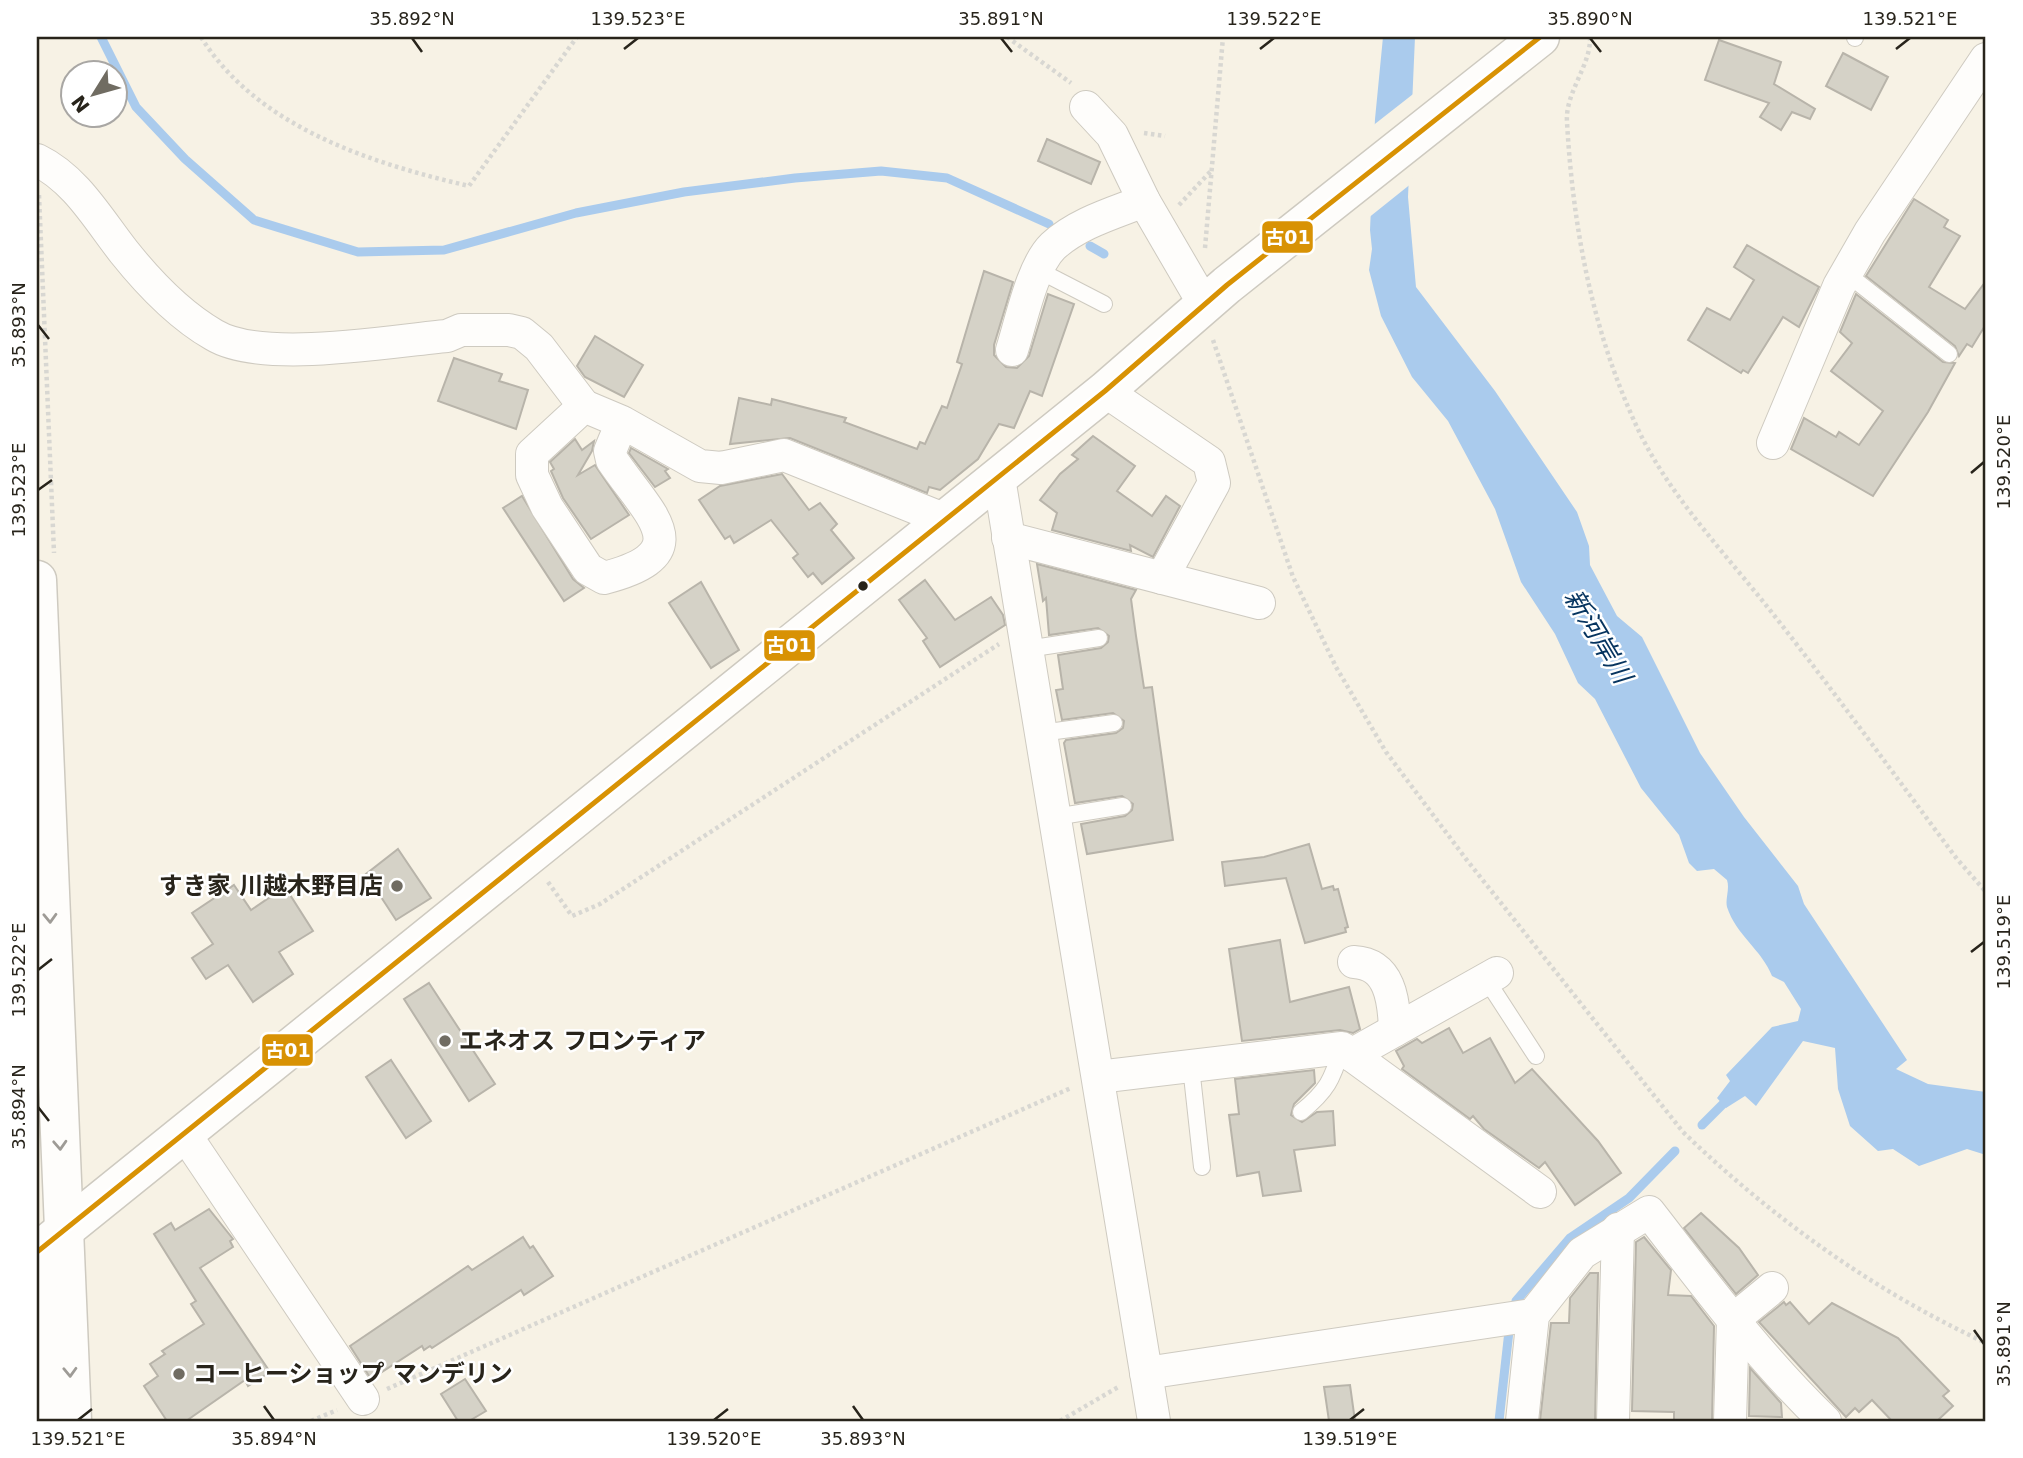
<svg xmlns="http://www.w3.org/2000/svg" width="2023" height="1458" font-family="'DejaVu Sans','Noto Sans JP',sans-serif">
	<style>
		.water { fill: #aacbed }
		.pier { fill: #f7f2e5 }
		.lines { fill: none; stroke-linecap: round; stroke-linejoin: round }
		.stream { stroke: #aacbed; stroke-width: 9 }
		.building { fill: #d5d2c7; stroke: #b8b4aa; stroke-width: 2 }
		.lane-casing { stroke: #cecac0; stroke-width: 18 }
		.street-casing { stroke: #cecac0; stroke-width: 34 }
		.secondary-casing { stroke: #cecac0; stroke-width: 41 }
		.highway-casing { stroke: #cecac0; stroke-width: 41 }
		.path { stroke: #d8d7d2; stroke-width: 4.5; stroke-dasharray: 3.5 3.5; stroke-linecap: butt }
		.lane { stroke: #fefdfb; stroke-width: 16 }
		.street { stroke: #fefdfb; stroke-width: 32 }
		.secondary { stroke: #fefdfb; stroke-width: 38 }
		.highway { stroke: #fefdfb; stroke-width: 38 }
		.bus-1-casing { stroke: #fff; stroke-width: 10 }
		.bus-1 { stroke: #d89204; stroke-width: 5 }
		.oneway { stroke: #9e9b96 }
		.ticks { fill: none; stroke: #28241b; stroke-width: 2.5 }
		.bus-dot { fill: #28241b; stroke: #fff; stroke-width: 2.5 }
		.poi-dot { fill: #706c62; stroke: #fff; stroke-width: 2.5 }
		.labels { text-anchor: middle; stroke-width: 5; stroke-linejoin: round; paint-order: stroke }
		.poi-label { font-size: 24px; font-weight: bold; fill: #28241b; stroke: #fff; text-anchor: start }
		.water-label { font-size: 26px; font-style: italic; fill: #06345f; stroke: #fff }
		.line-badge { stroke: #fff; stroke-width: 2.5 }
		.badge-label { font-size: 19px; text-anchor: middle; font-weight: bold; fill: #fff }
		.neatline { fill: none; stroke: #28241b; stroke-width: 2.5 }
		.ticks-label { font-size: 18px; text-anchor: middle; fill: #28241b }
	</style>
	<rect width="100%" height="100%" fill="#f7f2e5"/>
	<!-- water -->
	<path class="water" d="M 1383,37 L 1415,37 L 1408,197 L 1416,287 L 1495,391 L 1577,512 L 1589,546 L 1590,565 L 1617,616 L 1642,637 L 1700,753 L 1744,817 L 1798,886 L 1804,904 L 1907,1060 L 1896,1069 L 1928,1084 L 1986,1092 L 1986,1155 L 1967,1149 L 1919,1166 L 1893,1149 L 1878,1151 L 1850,1126 L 1838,1089 L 1835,1048 L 1803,1041 L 1756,1106 L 1745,1096 L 1726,1108 L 1717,1098 L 1730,1081 L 1726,1075 L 1772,1027 L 1798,1021 L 1801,1009 L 1784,982 L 1772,976 C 1762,950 1736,935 1727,907 C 1725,899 1730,889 1727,880 L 1714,869 L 1697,871 L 1689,863 L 1679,835 L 1641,788 L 1595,699 L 1578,683 L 1555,634 L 1521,582 L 1495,509 L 1448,421 L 1412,377 L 1381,316 L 1369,270 L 1372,249 L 1370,230 L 1375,119 Z"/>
	<!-- pier -->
	<path class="pier" d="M 1417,91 L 1412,183 L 1367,219 L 1371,127 Z"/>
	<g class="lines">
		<!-- stream -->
		<g class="stream">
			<path d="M 101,37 L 136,107 L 185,159 L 254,220 L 358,252 L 444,250 L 576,213 L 684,192 L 795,178 L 881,171 L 947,178 L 1049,224"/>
			<path d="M 1090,246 L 1104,254"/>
			<path d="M 1702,1125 L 1731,1096"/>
			<path d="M 1516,1301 L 1570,1238 L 1629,1198 L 1675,1151"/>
			<path d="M 1499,1421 L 1509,1331"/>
		</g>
	</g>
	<!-- building -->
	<g class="building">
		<path d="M 1719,40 L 1781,62 L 1774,84 L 1815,109 L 1810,119 L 1792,112 L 1781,130 L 1760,117 L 1769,103 L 1705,80 Z"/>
		<path d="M 1843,53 L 1888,77 L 1871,110 L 1826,86 Z"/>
		<path d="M 1047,139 L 1100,162 L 1091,184 L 1038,161 Z"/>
		<path d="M 1914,199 L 1948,220 L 1944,227 L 1960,236 L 1929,287 L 1965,309 L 1986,281 L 1986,324 L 1972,347 L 1967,344 L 1959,356 L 1955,346 L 1866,276 Z"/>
		<path d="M 1747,245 L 1819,287 L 1799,327 L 1783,317 L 1748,373 L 1743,370 L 1741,373 L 1688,340 L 1707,308 L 1730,320 L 1754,280 L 1734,267 Z"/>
		<path d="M 984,271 L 1013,282 L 994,345 L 994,355 L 1006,367 L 1017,368 L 1029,356 L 1048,294 L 1074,304 L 1042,396 L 1030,391 L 1014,428 L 999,424 L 978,459 L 940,490 L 929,487 L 927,493 L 790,438 L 730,444 L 739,398 L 771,405 L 772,399 L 846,418 L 844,422 L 917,449 L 920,442 L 925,444 L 942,406 L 947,408 L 962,364 L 957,362 Z"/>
		<path d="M 1856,294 L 1943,362 L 1955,363 L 1928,412 L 1873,496 L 1791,449 L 1804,418 L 1836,437 L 1839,432 L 1859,445 L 1883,411 L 1831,371 L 1852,343 L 1840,332 Z"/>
		<path d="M 595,336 L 643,365 L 624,397 L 585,377 L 577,366 Z"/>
		<path d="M 454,358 L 502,374 L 499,381 L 528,390 L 516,429 L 438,401 Z"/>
		<path d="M 1093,436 L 1135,466 L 1117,491 L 1152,516 L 1166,496 L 1180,506 L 1153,557 L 1130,545 L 1131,551 L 1052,530 L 1057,513 L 1040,500 L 1060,474 L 1078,459 L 1072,455 Z"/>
		<path d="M 575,439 L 582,450 L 594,441 L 592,451 L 578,475 L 595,465 L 629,515 L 591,539 L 563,498 L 551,471 L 554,469 L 550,462 Z"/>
		<path d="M 631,448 L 668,469 L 665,471 L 670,478 L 655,487 L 629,453 Z"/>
		<path d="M 782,474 L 809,510 L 820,503 L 837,524 L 831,530 L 854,558 L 822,584 L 813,573 L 808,577 L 793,558 L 798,554 L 771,520 L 734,543 L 730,536 L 725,539 L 699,500 L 720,486 Z"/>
		<path d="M 522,496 L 573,579 L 584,588 L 564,601 L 503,508 Z"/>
		<path d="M 1037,564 L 1136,590 L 1131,599 L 1136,636 L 1144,688 L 1152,687 L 1173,840 L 1087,854 L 1081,824 L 1125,816 L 1132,810 L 1133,804 L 1122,796 L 1075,803 L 1064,743 L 1066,740 L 1116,733 L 1123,728 L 1124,721 L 1113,713 L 1062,720 L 1056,690 L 1063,689 L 1058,655 L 1101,648 L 1108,642 L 1109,636 L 1098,628 L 1049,635 L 1046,598 L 1043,601 Z"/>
		<path d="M 925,580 L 955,620 L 991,597 L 1003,615 L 1005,625 L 940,667 L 923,641 L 927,638 L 899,600 Z"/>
		<path d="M 701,582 L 739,650 L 711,668 L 669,603 Z"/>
		<path d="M 1309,844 L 1322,889 L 1333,886 L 1334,890 L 1338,889 L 1348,927 L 1345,928 L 1346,932 L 1305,943 L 1286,878 L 1225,886 L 1222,862 L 1264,857 Z"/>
		<path d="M 398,849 L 431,898 L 396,920 L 366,874 Z"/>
		<path d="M 234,885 L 251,910 L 285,887 L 313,931 L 279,952 L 293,974 L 253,1002 L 228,965 L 206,979 L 192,958 L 213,944 L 192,913 Z"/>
		<path d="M 1280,940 L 1290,1002 L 1349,987 L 1360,1029 L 1353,1033 L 1340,1030 L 1242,1041 L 1229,949 Z"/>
		<path d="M 429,983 L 495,1084 L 469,1101 L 404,999 Z"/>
		<path d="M 1449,1028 L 1463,1053 L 1490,1038 L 1515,1083 L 1532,1069 L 1598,1141 L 1621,1173 L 1575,1205 L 1545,1162 L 1539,1168 L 1484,1129 L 1473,1116 L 1470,1119 L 1402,1069 L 1404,1066 L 1396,1051 L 1417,1039 L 1422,1043 Z"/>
		<path d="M 391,1060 L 431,1121 L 406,1138 L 366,1077 Z"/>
		<path d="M 1314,1070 L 1315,1083 L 1294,1104 L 1291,1115 L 1302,1122 L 1317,1112 L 1333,1111 L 1335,1145 L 1294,1150 L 1301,1191 L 1263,1196 L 1259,1172 L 1237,1176 L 1229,1115 L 1239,1114 L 1235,1079 Z"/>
		<path d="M 209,1209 L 233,1239 L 230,1241 L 233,1247 L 200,1268 L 270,1372 L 248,1386 L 245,1380 L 186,1421 L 167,1421 L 144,1386 L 158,1376 L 150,1364 L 165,1354 L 162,1351 L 204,1324 L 191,1304 L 196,1301 L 154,1234 L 171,1223 L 175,1230 Z"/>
		<path d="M 1701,1213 L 1739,1248 L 1758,1275 L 1736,1294 L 1684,1228 Z"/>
		<path d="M 523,1237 L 530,1248 L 533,1246 L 553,1276 L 524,1295 L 521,1290 L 432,1348 L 430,1346 L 424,1350 L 422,1346 L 371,1379 L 350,1346 L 468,1266 L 472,1270 Z"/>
		<path d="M 1644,1237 L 1671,1270 L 1668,1295 L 1691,1296 L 1714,1326 L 1712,1421 L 1674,1421 L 1674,1412 L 1632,1411 L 1636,1242 Z"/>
		<path d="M 1590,1273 L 1598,1273 L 1595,1421 L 1540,1421 L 1551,1323 L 1569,1323 L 1570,1298 Z"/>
		<path d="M 1784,1302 L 1786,1305 L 1790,1302 L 1809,1324 L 1832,1303 L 1898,1338 L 1949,1391 L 1943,1396 L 1953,1406 L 1937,1421 L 1892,1421 L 1872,1400 L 1859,1412 L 1855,1408 L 1846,1417 L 1759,1322 Z"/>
		<path d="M 1750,1368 L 1781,1403 L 1782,1417 L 1749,1416 Z"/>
		<path d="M 465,1379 L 486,1411 L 469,1421 L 458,1421 L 441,1394 Z"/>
		<path d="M 1350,1385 L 1355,1421 L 1329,1421 L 1324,1387 Z"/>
	</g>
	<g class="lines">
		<!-- lane casing -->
		<g class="lane-casing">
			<g id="lane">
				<path d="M 1855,38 L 1855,37"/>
				<path d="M 1038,270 L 1104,304"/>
				<path d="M 1846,273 L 1949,354"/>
				<path d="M 1027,649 L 1099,638"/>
				<path d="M 1041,733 L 1114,723"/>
				<path d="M 1055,817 L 1123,806"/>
				<path d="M 1486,979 L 1536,1056"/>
				<path d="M 1191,1067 L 1202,1167"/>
				<path d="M 1301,1112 C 1327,1091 1332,1080 1342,1048"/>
			</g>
		</g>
		<!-- street casing -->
		<g class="street-casing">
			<g id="street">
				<path d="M 1086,107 L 1112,135 L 1144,201 L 1204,304"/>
				<path d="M 37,160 C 76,179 98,219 124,252 C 148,282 181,316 214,335 C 262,364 390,341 447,336 L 461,330 L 509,330 L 522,333 L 539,347 L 584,406"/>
				<path d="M 1012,350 C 1021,322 1032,266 1053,246 C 1078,223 1114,213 1144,201"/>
				<path d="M 1105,391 L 1209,462 L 1214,483 L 1162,578"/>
				<path d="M 622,422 L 610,451 L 612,460 C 649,515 701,553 604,578 L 588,569 L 547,507 L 532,475 L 532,454 L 584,406 L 622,422 L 700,466 L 721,468 L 784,455 L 946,520"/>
				<path d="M 1773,443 L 1839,286 L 1870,232 L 1986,59"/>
				<path d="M 999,478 L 1154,1421"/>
				<path d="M 1008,538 L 1259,603"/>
				<path d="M 1354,962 C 1390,964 1394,1000 1395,1030"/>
				<path d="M 1351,1055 L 1497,973"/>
				<path d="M 1098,1077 L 1342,1048 L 1540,1192"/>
				<path d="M 184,1133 L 363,1399"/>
				<path d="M 1146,1373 L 1533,1315"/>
				<path d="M 1522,1421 L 1533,1315 L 1582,1253 L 1649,1212 C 1705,1284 1759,1358 1825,1421"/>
				<path d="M 1613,1421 L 1618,1229"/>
				<path d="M 1730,1421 L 1733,1320 L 1772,1288"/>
			</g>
		</g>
		<!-- secondary casing -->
		<g class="secondary-casing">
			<path id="secondary" d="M 37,1252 L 1105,391 L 1227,285 L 1540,37"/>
		</g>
		<!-- highway casing -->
		<g class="highway-casing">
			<g id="highway">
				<path d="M 37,580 L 72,1421"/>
				<path d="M 37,1270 L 43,1421"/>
			</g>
		</g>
		<!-- path -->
		<g class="path">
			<path d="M 201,37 C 257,127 370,163 469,186 L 577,37"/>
			<path d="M 1007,37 L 1071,83"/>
			<path d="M 1590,37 C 1591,66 1565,92 1567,122 C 1573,228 1592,329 1636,425 C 1668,495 1726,554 1773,614 C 1836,694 1896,777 1957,859 L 1986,892"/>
			<path d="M 1144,133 L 1165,136"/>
			<path d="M 39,195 L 54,553"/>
			<path d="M 1179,205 L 1211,171"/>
			<path d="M 1205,248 L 1223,37"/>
			<path d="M 1213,340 L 1293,577 L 1336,667 L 1386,752 L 1466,859 L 1683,1132 C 1772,1218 1874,1291 1986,1343"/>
			<path d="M 548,882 L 572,916 L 600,904 L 999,644"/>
			<path d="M 387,1389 L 1071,1088"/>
			<path d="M 311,1421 L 337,1410"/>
			<path d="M 1060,1421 L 1120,1386"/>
		</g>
		<!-- lane -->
		<use href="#lane" class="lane"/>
		<!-- street -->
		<use href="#street" class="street"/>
		<!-- secondary -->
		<use href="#secondary" class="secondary"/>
		<!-- highway -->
		<use href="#highway" class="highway"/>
		<!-- bus-1 casing -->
		<g class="bus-1-casing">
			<path id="bus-1" d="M 37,1252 L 1105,391 L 1227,285 L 1540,37"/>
		</g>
		<!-- bus-1 -->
		<use href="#bus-1" class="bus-1"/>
	</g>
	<!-- one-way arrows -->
	<defs><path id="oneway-chevron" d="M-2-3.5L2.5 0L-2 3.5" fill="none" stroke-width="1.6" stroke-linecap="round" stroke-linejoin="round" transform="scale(1.75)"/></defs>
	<g class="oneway">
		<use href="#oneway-chevron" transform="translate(50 918) rotate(88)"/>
		<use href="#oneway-chevron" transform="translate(60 1145) rotate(87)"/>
		<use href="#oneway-chevron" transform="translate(70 1372) rotate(88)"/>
	</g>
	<!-- ticks -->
	<path class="ticks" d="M 412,38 L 422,52M 1001,38 L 1012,52M 1590,38 L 1601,52M 624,49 L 638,38M 1260,49 L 1274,38M 1896,49 L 1910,38M 38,325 L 49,339M 1971,473 L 1984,462M 38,490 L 52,480M 1971,952 L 1984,942M 38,970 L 52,959M 38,1107 L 49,1121M 1974,1330 L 1984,1344M 264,1406 L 274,1420M 853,1406 L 863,1420M 78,1420 L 92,1409M 714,1420 L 728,1409M 1350,1420 L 1364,1409"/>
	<!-- markers -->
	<circle class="bus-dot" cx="863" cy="586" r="6"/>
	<g class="poi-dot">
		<circle cx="397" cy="886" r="7"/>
		<circle cx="445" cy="1041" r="7"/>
		<circle cx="179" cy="1374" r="7"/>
	</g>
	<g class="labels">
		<!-- poi labels -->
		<g class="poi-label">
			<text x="383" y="894" text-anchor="end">すき家 川越木野目店</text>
			<text x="459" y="1049">エネオス フロンティア</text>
			<text x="193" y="1382">コーヒーショップ マンデリン</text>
		</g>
		<!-- water labels -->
		<g class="water-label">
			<text transform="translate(1598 636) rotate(59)" y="9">新河岸川</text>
		</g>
	</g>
	<g class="line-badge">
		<rect x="1261" y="220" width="53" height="34" rx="7" fill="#d89204"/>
		<rect x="763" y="629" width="53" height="33" rx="7" fill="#d89204"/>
		<rect x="261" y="1033" width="53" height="34" rx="7" fill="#d89204"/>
	</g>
	<g class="badge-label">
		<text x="1288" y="244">古01</text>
		<text x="789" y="652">古01</text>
		<text x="288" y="1057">古01</text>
	</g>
	<!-- border -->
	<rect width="2023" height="1458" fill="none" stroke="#ffffff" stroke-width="77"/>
	<!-- north arrow -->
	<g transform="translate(94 94) rotate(233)"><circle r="33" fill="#ffffff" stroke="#a9a7a4" stroke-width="2"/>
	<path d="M0-5L12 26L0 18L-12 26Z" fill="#706c62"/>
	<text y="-10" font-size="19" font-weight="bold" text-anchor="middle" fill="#28241b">N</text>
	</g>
	<rect x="38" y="38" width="1946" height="1382" class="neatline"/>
	<g class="ticks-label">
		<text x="412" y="25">35.892°N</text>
		<text x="638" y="25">139.523°E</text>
		<text x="1001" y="25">35.891°N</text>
		<text x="1274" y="25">139.522°E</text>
		<text x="1590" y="25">35.890°N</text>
		<text x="1910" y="25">139.521°E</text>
		<text transform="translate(19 325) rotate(-90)" y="6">35.893°N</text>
		<text transform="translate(2004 462) rotate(-90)" y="6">139.520°E</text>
		<text transform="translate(19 490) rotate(-90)" y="6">139.523°E</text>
		<text transform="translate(2004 942) rotate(-90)" y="6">139.519°E</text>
		<text transform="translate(19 970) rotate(-90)" y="6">139.522°E</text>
		<text transform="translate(19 1107) rotate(-90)" y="6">35.894°N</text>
		<text transform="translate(2004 1344) rotate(-90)" y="6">35.891°N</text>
		<text x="78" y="1445">139.521°E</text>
		<text x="274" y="1445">35.894°N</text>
		<text x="714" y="1445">139.520°E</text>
		<text x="863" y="1445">35.893°N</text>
		<text x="1350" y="1445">139.519°E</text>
	</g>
</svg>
